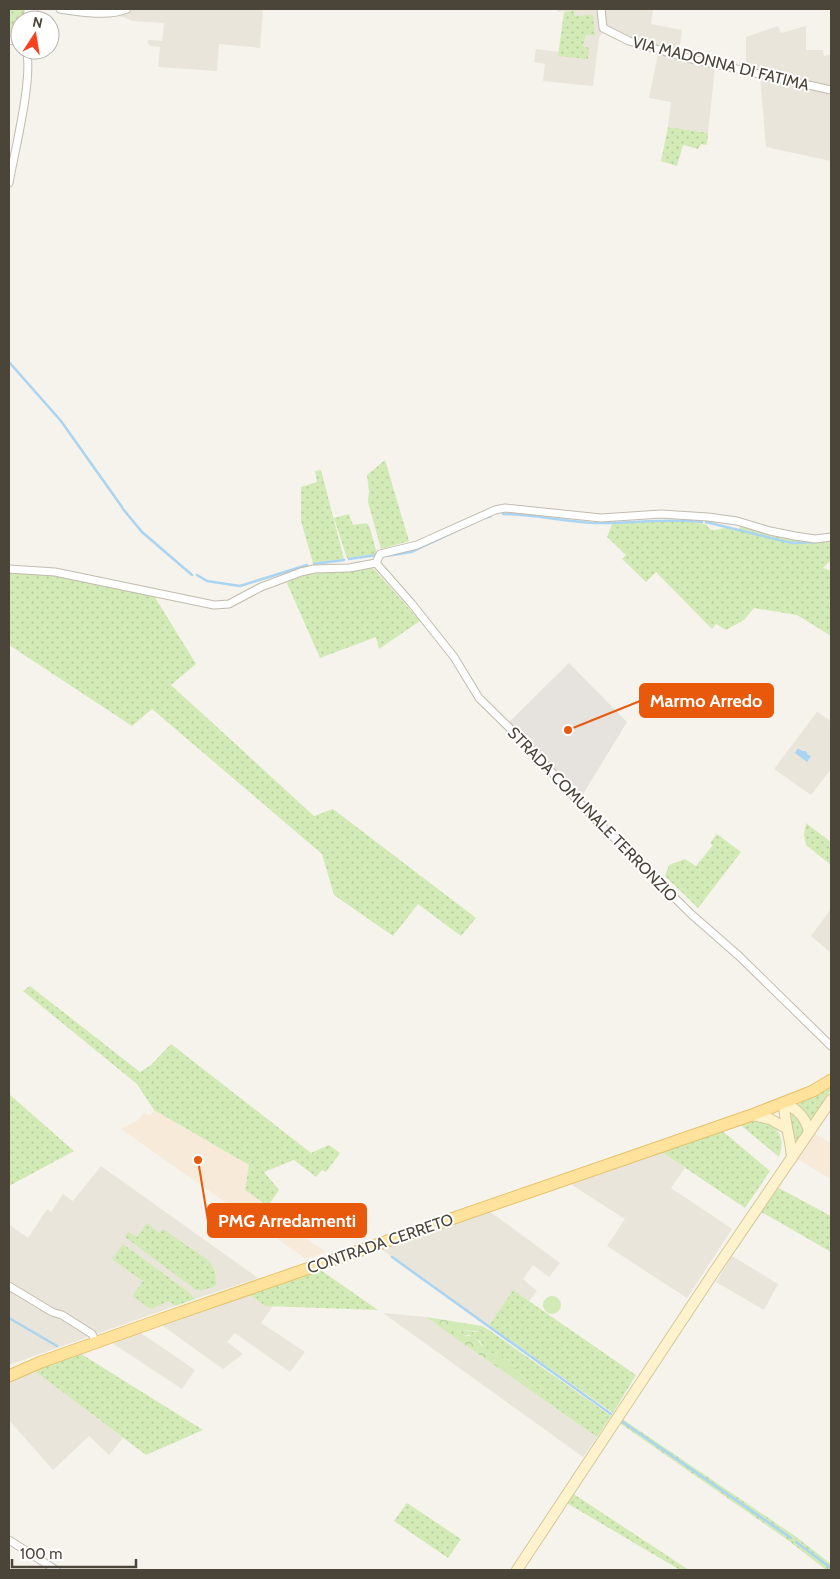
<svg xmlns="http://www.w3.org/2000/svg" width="840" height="1579" font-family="Cabin,sans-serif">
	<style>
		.residential { fill: #eae5da }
		.commercial { fill: #f7ead8 }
		.industrial { fill: #e6e2dd }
		.grass { fill: url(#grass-dots) }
		.forest { fill: url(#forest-crowns) }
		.park { fill: #d2eab5 }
		.water { fill: #a9d4f2 }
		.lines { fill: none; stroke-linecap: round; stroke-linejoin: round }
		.stream { stroke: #a9d4f2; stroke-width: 2.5 }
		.street-casing { stroke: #c2bbae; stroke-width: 9 }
		.secondary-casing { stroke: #d6c79b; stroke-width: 12 }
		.primary-casing { stroke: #e6c16a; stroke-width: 13 }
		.street { stroke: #fff; stroke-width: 7 }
		.secondary { stroke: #fff3cd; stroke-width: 10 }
		.primary { stroke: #ffe39c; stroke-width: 11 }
		.labels { text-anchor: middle; stroke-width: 4; stroke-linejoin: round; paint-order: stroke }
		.street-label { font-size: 16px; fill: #4b4439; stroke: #fff }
		.leader { fill: none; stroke: #e8590c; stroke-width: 2 }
		.callout-dot { fill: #e8590c; stroke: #fff; stroke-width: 2 }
		.callout { fill: #e8590c; stroke: #e8590c; stroke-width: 2 }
		.callout-label { font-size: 18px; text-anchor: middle; font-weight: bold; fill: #fff }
	</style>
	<defs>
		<pattern id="grass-dots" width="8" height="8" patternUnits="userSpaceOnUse" patternTransform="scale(1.25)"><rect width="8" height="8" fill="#d2eab5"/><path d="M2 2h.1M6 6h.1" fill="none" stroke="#b6ca9c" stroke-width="1.8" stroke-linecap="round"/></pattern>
		<pattern id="forest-crowns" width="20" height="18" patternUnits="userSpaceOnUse" patternTransform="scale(1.25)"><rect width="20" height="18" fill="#d2eab5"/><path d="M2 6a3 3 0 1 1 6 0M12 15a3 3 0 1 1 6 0" fill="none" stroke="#b6ca9c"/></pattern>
	</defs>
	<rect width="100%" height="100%" fill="#f6f3ec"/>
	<!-- residential -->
	<g class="residential">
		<path d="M 103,9 L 263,9 L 260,48 L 219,44 L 217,71 L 158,67 L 160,47 L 151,46 L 148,44 L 148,40 L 162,41 L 164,23 L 132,21 L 123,17 L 103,15 Z"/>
		<path d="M 558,9 L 653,9 L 651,24 L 682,30 L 679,53 L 746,68 L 746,37 L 778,26 L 781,33 L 806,26 L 806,50 L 823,50 L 824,56 L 831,54 L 831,161 L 766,147 L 760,77 L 715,67 L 708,133 L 668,127 L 671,102 L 649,98 L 658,54 L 602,33 L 599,38 L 593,86 L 543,81 L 545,64 L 534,62 L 536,49 L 559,52 L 558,56 L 583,47 L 586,35 L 595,36 L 575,16 L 574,10 L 557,12 Z"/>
		<path d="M 817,712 L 831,721 L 831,769 L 811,795 L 774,769 Z"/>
		<path d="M 830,910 L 831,911 L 831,953 L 811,936 Z"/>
		<path d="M 660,1151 L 685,1168 L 671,1188 L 732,1229 L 687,1298 L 607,1246 L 625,1219 L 566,1181 Z"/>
		<path d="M 101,1166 L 258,1278 L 195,1299 L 189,1292 L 123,1244 L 143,1281 L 133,1296 L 169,1301 L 175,1306 L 9,1365 L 9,1227 L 10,1225 L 28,1238 L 47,1209 L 51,1212 L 63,1194 L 73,1201 Z"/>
		<path d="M 485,1208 L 560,1263 L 549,1277 L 533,1265 L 523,1279 L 537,1291 L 529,1301 L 513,1290 L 489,1325 L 378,1247 Z"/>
		<path d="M 732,1256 L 778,1284 L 764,1310 L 716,1282 Z"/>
		<path d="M 247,1293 L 265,1306 L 273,1306 L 261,1323 L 305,1352 L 290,1372 L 235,1333 L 227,1342 L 243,1354 L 223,1369 L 160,1324 Z"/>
		<path d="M 383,1313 L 426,1317 L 597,1437 L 583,1457 Z"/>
		<path d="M 138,1331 L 195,1370 L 182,1389 L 109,1341 Z"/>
		<path d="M 32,1369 L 123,1438 L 109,1455 L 89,1436 L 53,1470 L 9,1420 L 9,1380 Z"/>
	</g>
	<!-- commercial -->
	<g class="commercial">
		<path d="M 154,1110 L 249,1165 L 245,1190 L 268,1206 L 274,1216 L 326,1252 L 306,1259 L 121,1129 L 137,1121 L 144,1112 L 150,1116 Z"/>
		<path d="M 813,1133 L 831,1143 L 831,1179 L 797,1159 Z"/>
	</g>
	<!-- industrial -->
	<path class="industrial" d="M 569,663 L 627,722 L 580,799 L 507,724 Z"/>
	<!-- grass -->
	<g class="grass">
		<path d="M 9,9 L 24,9 L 22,20 L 20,20 L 18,35 L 13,39 L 9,38 Z"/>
		<path d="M 574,10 L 575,16 L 593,15 L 595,36 L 586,35 L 583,46 L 589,48 L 588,59 L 558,56 L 564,12 Z"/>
		<path d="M 668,127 L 708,133 L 707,145 L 701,144 L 698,149 L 683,145 L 677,166 L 661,161 Z"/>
		<path d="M 385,460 L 409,541 L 381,549 L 368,502 L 369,491 L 367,475 Z"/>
		<path d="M 321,470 L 344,559 L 313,563 L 301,521 L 301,487 L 317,482 L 315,471 Z"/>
		<path d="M 349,514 L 353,525 L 367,523 L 370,528 L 377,554 L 347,558 L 334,518 Z"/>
		<path d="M 672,520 L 706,524 C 712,534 716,529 725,528 C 729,528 735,530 738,531 L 741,525 L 796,538 L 831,537 L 831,560 L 823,568 L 831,571 L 831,636 L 797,615 L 754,608 L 744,620 L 726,630 L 716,624 L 712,629 L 656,572 L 646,582 L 622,559 L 626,555 L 607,537 L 612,524 Z"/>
		<path d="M 369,567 L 374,569 L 420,621 L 379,649 L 376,637 L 320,658 L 286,581 L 310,574 Z"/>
		<path d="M 9,571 L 50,574 L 153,594 L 196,664 L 171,685 L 314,816 L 333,809 L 476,918 L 461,936 L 418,904 L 393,936 L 334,895 L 322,854 L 152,709 L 132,726 L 9,645 Z"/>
		<path d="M 806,823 L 831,842 L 831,865 L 806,845 L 804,835 Z"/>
		<path d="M 717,834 L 741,852 L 698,908 L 665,876 L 669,865 L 685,859 L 696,866 L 713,845 L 710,843 Z"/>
		<path d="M 30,986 L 140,1072 L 151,1065 L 171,1044 L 311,1153 L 329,1145 L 340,1153 L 326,1172 L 322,1170 L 316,1177 L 294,1160 L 264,1172 L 279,1190 L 268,1206 L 245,1190 L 249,1165 L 154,1110 L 137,1084 L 23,991 Z"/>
		<path d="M 831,1087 L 831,1090 L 810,1122 L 795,1106 Z"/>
		<path d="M 9,1094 L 74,1151 L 9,1186 Z"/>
		<path d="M 790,1110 L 800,1119 L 805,1133 L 796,1146 L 789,1117 Z"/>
		<path d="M 761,1118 C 778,1129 786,1136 779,1157 L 737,1122 Z"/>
		<path d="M 720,1129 L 770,1171 L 745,1208 L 660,1151 Z"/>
		<path d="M 775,1186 L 831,1216 L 831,1252 L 758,1210 Z"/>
		<path d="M 147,1223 L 159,1233 L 163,1229 L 209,1261 L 215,1271 L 216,1286 L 200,1291 L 199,1289 L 196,1290 L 125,1237 L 128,1232 L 137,1237 Z"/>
		<path d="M 123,1244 L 189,1292 L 195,1299 L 175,1306 L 169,1301 L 151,1309 L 132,1296 L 143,1281 L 112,1259 Z"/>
		<path d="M 319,1269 L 378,1310 L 265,1306 L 247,1293 Z"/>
		<path d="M 513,1290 L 636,1375 L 613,1413 L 489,1325 Z"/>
		<path d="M 451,1328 L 474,1332 L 489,1330 L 611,1416 L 597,1437 L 540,1397 L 539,1390 L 528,1382 L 508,1360 L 502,1356 L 488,1353 L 484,1350 L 480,1341 L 469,1335 L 454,1337 L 444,1330 Z"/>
		<path d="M 78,1352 L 203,1430 L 146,1455 L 32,1369 Z"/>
		<path d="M 621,1418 L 795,1536 L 831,1564 L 831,1570 L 826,1570 L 789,1541 L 618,1422 Z"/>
		<path d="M 572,1493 L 689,1570 L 680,1570 L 565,1502 Z"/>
		<path d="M 407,1503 L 461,1539 L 448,1558 L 394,1521 Z"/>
	</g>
	<!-- forest -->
	<g class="forest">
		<path d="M 426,1317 L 482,1326 L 489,1330 C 473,1334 459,1327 444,1330 Z"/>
		<path d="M 461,1335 L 476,1337 L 484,1350 L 502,1356 L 508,1360 L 528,1382 L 539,1390 L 540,1397 L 454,1337 Z"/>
	</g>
	<!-- park -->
	<circle class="park" cx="552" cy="1305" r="9"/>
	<!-- water -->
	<path class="water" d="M 798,748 L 802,751 L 806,751 L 807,754 L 811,756 L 807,762 L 795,753 Z"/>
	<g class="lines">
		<!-- stream -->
		<g class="stream">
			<path d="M 9,362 L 61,421 L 122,507"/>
			<path d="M 123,509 L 142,532 L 192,575"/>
			<path d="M 503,514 C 534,514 564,522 594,523 C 630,524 666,518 702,522"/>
			<path d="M 485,518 L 491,516"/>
			<path d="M 706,522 L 783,541 L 793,543 L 817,542"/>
			<path d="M 386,556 L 411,552 L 473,523"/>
			<path d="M 349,559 L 377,555"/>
			<path d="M 314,564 L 344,560"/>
			<path d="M 197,575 L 207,581 L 240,586 L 307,565"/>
			<path d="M 392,1257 L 611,1414"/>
			<path d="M 9,1318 L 57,1346"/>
			<path d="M 620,1420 L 791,1538"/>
			<path d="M 796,1542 L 831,1568"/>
		</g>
		<!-- street casing -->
		<g class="street-casing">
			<g id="street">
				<path d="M 60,9 C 79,12 109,17 127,9"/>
				<path d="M 601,9 L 603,28 L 629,41 L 683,57 L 831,90"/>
				<path d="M 27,20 L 28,11 L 34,9"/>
				<path d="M 9,40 L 20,42"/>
				<path d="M 9,183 C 14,154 34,75 26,50"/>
				<path d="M 376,563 L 412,604 L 454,657 L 479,698 L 529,747 L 590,814 L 691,914 L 739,956 L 831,1046"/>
				<path d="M 9,569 L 55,572 L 214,605 L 229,604 L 261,587 L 301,572 L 314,569 L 349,568 L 376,563 L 380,554 L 417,545 L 495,510 L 505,508 L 601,518 L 661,514 L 708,517 L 737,521 L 770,531 L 795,536 L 815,539 L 831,537"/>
				<path d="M 9,1286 L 52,1312 L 62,1315 L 92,1334 L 96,1342"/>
				<path d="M 9,1540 L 56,1570"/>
			</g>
		</g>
		<!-- secondary casing -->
		<g class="secondary-casing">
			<g id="secondary">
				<path d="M 752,1115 L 770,1119 L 786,1128"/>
				<path d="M 792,1158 C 791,1139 784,1122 784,1103 C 797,1109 806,1117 809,1132"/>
				<path d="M 517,1570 L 716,1269 L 831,1100"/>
			</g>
		</g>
		<!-- primary casing -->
		<g class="primary-casing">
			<path id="primary" d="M 9,1376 L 41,1362 L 162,1319 L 752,1115 L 813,1091 L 831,1080"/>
		</g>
		<!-- street -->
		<use href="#street" class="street"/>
		<!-- secondary -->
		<use href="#secondary" class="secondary"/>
		<!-- primary -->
		<use href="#primary" class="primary"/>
	</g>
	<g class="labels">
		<!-- street labels -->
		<g class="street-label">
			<text transform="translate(721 63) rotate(14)" y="6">VIA MADONNA DI FATIMA</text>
			<text transform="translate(593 814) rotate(46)" y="6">STRADA COMUNALE TERRONZIO</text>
			<text transform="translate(380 1243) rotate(-19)" y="6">CONTRADA CERRETO</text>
		</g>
	</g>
	<!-- callouts -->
	<path class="leader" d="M568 730L640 701M198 1160L208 1221"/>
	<g class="callout-dot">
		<circle cx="568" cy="730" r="5"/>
		<circle cx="198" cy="1160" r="5"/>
	</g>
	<g class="callout">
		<rect x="640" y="684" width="133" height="33" rx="5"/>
		<rect x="208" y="1204" width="158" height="33" rx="5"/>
	</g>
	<g class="callout-label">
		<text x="706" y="707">Marmo Arredo</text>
		<text x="287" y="1227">PMG Arredamenti</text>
	</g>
	<!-- border -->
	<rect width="840" height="1579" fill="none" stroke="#4b4439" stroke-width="20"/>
	<!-- north arrow -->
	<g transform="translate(35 35) rotate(12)"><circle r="24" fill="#ffffff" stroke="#b7b4b0"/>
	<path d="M0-4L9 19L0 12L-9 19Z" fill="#fc3f1d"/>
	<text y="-8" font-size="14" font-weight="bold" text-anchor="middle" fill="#4b4439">N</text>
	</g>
	<!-- scale -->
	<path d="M12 1559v8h124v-8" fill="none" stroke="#4b4439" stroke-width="2.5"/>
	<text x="20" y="1559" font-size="15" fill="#4b4439" stroke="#ffffff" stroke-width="4" paint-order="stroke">100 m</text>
</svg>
